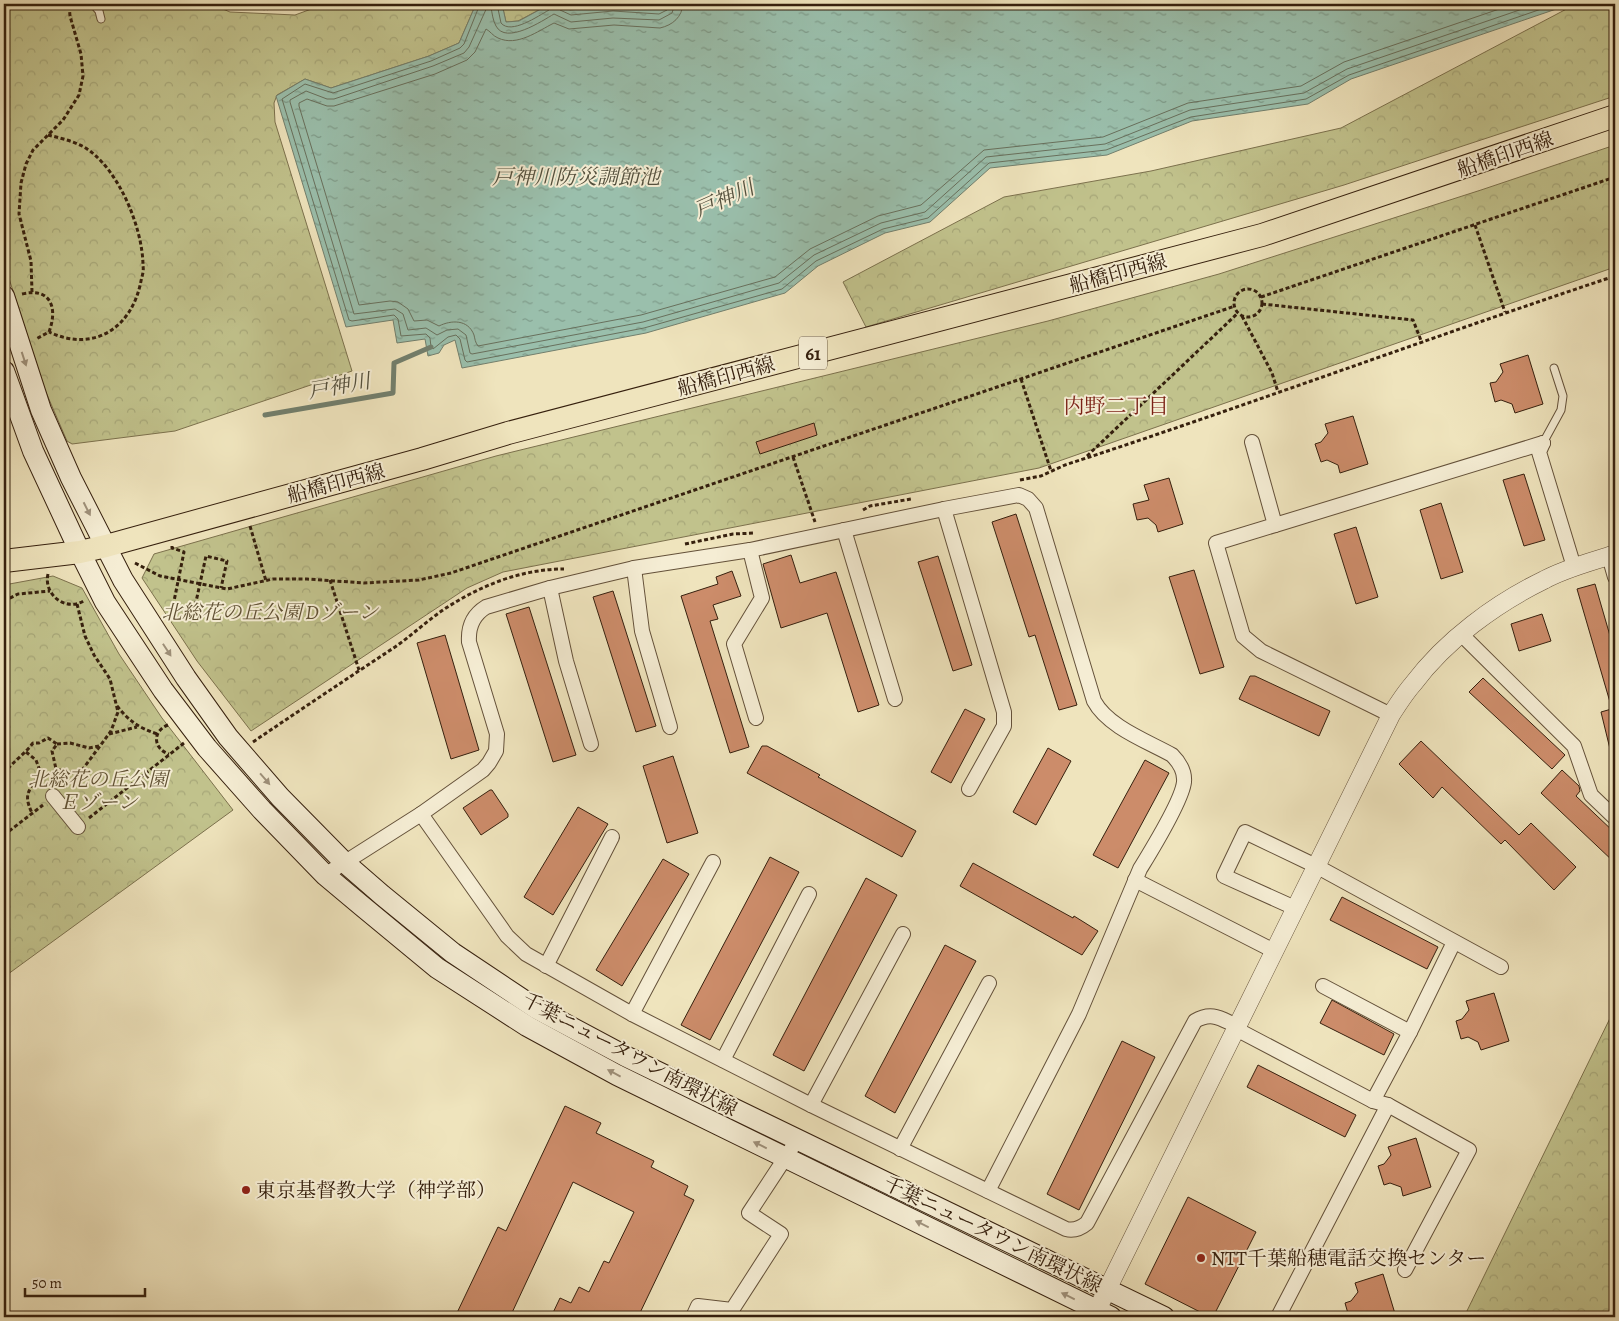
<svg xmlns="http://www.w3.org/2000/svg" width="1619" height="1321" font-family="Alegreya,'Noto Serif JP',serif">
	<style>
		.forest { fill: url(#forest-crowns); stroke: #7c714d }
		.water { fill: url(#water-ripples); stroke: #727f6d }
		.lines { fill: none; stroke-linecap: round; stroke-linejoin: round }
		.shore { stroke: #68705d; stroke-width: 1 }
		.stream { stroke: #727f6d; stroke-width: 5 }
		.building { fill: #cc8c6a; stroke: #36200e }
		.service-casing { stroke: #64513a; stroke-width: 9 }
		.minor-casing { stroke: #64513a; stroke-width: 16 }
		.tertiary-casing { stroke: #64513a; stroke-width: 19 }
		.secondary-casing { stroke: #36200e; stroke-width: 22 }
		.primary-casing { stroke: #36200e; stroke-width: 24 }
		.path { stroke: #36200e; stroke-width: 3; stroke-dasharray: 4 2.5; stroke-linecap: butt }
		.service { stroke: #f5edd4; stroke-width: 7 }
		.minor { stroke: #f5edd4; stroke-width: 14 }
		.tertiary { stroke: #f5edd4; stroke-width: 18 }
		.secondary { stroke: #f5edd4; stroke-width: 20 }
		.primary { stroke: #efe4bd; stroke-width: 22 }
		.oneway { fill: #9f917b }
		.poi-dot { fill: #8f2418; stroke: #f5edd4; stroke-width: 2 }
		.labels { text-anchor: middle; stroke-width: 4; stroke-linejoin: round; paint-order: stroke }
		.shield { fill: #f5edd4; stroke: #6f5e49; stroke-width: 1 }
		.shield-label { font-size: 19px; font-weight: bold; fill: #36200e }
		.street-label { font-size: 20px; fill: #36200e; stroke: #f5edd4 }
		.park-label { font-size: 20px; font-style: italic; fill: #605134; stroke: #f5edd4 }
		.poi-label { font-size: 20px; fill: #36200e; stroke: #f5edd4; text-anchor: start }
		.water-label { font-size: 21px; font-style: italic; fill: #54503d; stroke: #f5edd4 }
		.neighbourhood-label { font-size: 21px; fill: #7a1f14; stroke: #f5edd4 }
	</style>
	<defs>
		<pattern id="forest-crowns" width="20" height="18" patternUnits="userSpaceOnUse" patternTransform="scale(1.25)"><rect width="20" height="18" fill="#c1c28c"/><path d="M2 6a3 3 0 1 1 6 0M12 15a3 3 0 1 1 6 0" fill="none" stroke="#a6a678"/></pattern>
		<pattern id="water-ripples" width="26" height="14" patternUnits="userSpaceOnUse" patternTransform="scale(1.25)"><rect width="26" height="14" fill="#9abfac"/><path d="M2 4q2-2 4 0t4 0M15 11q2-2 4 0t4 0" fill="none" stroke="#7e9b8a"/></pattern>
	</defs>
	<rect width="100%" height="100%" fill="#efe4bd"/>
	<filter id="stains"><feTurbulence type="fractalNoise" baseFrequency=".004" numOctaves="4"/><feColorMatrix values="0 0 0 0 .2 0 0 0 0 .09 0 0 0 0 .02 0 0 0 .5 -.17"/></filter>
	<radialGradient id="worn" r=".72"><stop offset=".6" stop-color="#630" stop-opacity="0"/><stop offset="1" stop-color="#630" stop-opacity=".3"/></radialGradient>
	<!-- forest -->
	<g class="forest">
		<path d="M 4,4 L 211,4 L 230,12 L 295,15 L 325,4 L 476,4 L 459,43 L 429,56 L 331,88 L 305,79 L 277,95 L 274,103 L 275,122 L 352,371 L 175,431 L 72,444 L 67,441 L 45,390 L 4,263 Z"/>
		<path d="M 502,4 L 550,4 L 518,21 L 506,22 Z"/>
		<path d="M 559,4 L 668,4 L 658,9 L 613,6 L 570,10 Z"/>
		<path d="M 1576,4 L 1615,4 L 1615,96 L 1344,185 L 866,327 L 843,282 L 1004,197 L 1151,171 L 1341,128 Z"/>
		<path d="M 1615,145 L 1615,267 L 1039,468 L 503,572 L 467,588 L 251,731 L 197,661 L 142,578 L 154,554 L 496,456 L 1048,321 L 1219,274 L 1481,190 Z"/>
		<path d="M 53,576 L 82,588 L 119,654 L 162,718 L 233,810 L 4,977 L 4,585 Z"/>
		<path d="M 1615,1008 L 1615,1317 L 1464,1317 Z"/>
	</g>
	<!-- water -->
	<path class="water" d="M 476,4 L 502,4 L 506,22 L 519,21 L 550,4 L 559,4 L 570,10 L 613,6 L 658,9 L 668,4 L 1571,4 L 1351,79 L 1308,104 L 1192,121 L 1107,155 L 990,168 L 930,222 L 885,233 L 818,266 L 785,293 L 646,333 L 462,368 L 455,340 L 444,345 L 439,353 L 428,356 L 425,339 L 397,343 L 393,320 L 346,327 L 276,96 L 305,79 L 331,88 L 429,56 L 459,43 Z"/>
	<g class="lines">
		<!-- shore -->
		<g class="shore">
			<path d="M 480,4 L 464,44 L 460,48 L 431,61 L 333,93 L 305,84 L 282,99 L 349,320 L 352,321 L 394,315 L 398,319 L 401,336 L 426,334 L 430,338 L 431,347 L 433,349 L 448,337 L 456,335 L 460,339 L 465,360 L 467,362 L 644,328 L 782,289 L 816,261 L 883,229 L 928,218 L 989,163 L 1106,150 L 1191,117 L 1306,99 L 1349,75 L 1556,4"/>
			<path d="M 497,4 L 501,23 C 511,35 538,16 549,10 L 551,4"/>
			<path d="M 557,4 L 560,10 L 571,15 L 613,11 L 659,14 L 667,10 L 669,4"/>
			<path d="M 675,4 L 672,13 L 659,20 L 613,18 L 571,22 L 554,14 C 542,21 506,45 496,26 C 493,21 492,13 491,7 L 488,5 L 469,47 L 464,53 L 433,66 L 334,99 L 327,99 L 306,91 L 290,100 L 290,102 L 354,314 L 395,309 L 403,314 L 408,330 L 426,328 L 437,335 L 447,330 L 458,329 L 466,335 L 470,353 L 472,354 L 643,322 L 779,283 L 814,255 L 881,223 L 925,212 L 986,157 L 1105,144 L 1190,110 L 1304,93 L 1347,69 L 1537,4"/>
			<path d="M 683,4 C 682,17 673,25 660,28 L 614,25 L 569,29 L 554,23 C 538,31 517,47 498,38 C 493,36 490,31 486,29 L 475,52 L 467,60 L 435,74 L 334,106 L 327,106 L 307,99 L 299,103 L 299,106 L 359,305 L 390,301 L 398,302 L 408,309 L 414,321 L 427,320 L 439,326 C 451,320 468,319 474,335 C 475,339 475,342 478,346 L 641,315 L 775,277 L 810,249 L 878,216 L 921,205 L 984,150 L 1103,137 L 1188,103 L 1301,86 L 1344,62 L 1514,4"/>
		</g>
		<!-- stream -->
		<path class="stream" d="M 265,415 L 393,393 L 394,363 L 431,347"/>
	</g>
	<!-- building -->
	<g class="building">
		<path d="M 1528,355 L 1543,404 L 1515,413 L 1512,404 L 1501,400 L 1495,402 L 1490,383 L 1496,382 L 1503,372 L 1500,364 Z"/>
		<path d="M 1353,416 L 1368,464 L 1340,473 L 1338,465 L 1327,460 L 1321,462 L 1315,444 L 1321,442 L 1328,433 L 1325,424 Z"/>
		<path d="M 814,423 L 817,435 L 760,454 L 756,442 Z"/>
		<path d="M 1524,474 L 1545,540 L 1524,546 L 1503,480 Z"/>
		<path d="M 1169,478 L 1183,524 L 1158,532 L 1156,525 L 1148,518 L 1137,520 L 1133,504 L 1149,500 L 1144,485 Z"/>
		<path d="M 1441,503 L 1463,572 L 1441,579 L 1420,510 Z"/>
		<path d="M 1016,514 L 1077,705 L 1059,710 L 1035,635 L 1029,637 L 992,522 Z"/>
		<path d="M 1356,527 L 1378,597 L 1356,604 L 1334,534 Z"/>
		<path d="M 791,555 L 800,583 L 836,572 L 879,705 L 858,712 L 827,613 L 781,628 L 763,564 Z"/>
		<path d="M 938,556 L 972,665 L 953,671 L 918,562 Z"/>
		<path d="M 1194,570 L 1224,667 L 1200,674 L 1169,577 Z"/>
		<path d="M 732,571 L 741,596 L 713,605 L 718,619 L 710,621 L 749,747 L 730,753 L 681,596 L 718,584 L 716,577 Z"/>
		<path d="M 1595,584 L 1615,653 L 1615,708 L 1612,709 L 1577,589 Z"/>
		<path d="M 613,591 L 656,726 L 636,732 L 593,597 Z"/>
		<path d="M 529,607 L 576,755 L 553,762 L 506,614 Z"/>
		<path d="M 1542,614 L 1551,641 L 1519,651 L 1511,624 Z"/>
		<path d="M 445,635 L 479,750 L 451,759 L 417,643 Z"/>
		<path d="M 1250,676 L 1255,676 L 1330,711 L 1319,736 L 1239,699 Z"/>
		<path d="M 1483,678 L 1565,755 L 1552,769 L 1469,692 Z"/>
		<path d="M 1615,708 L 1615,748 L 1610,749 L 1601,712 Z"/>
		<path d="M 965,709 L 985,719 L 951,783 L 931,772 Z"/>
		<path d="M 1421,741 L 1519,835 L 1531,823 L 1576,867 L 1554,890 L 1505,840 L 1501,844 L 1442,787 L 1433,798 L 1399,764 Z"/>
		<path d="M 762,746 L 767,746 L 820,775 L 818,777 L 916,831 L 902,857 L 747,773 Z"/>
		<path d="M 1048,748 L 1071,761 L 1036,825 L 1013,812 Z"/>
		<path d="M 673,756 L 698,833 L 667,843 L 643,766 Z"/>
		<path d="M 1145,760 L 1169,773 L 1118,868 L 1093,855 Z"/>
		<path d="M 1562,770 L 1579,786 L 1580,791 L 1576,796 L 1615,833 L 1615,863 L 1541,793 Z"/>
		<path d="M 490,790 L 492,790 L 508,814 L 508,817 L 481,835 L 463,808 Z"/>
		<path d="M 578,807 L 608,824 L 553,915 L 524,897 Z"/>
		<path d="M 770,857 L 799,872 L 710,1040 L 681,1025 Z"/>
		<path d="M 663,859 L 689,874 L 622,986 L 596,970 Z"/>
		<path d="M 973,863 L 1073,918 L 1074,916 L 1098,931 L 1082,955 L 960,886 Z"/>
		<path d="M 866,878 L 897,895 L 804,1071 L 773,1055 Z"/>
		<path d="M 1342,897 L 1438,947 L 1427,969 L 1330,920 Z"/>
		<path d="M 945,945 L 976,961 L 895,1113 L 865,1096 Z"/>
		<path d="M 1494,993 L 1509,1041 L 1481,1050 L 1478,1042 L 1468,1037 L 1461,1039 L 1456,1021 L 1462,1019 L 1469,1010 L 1466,1001 Z"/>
		<path d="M 1332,1000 L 1394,1034 L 1384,1055 L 1320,1023 Z"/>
		<path d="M 1122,1041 L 1155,1057 L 1079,1210 L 1047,1194 Z"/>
		<path d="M 1258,1065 L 1356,1115 L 1345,1137 L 1247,1087 Z"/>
		<path d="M 565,1106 L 601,1123 L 596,1133 L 654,1161 L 651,1167 L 688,1186 L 684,1195 L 694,1200 L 638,1317 L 551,1317 L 560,1298 L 571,1303 L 579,1287 L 589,1292 L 604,1261 L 609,1263 L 634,1212 L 573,1182 L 510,1317 L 455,1317 L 498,1227 L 506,1231 Z"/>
		<path d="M 1416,1138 L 1431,1187 L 1403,1196 L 1401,1187 L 1390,1183 L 1384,1185 L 1378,1166 L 1384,1164 L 1391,1155 L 1388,1147 Z"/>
		<path d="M 1188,1197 L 1256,1232 L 1213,1317 L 1210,1317 L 1145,1284 Z"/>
		<path d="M 1383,1274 L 1396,1317 L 1349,1317 L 1345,1303 L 1351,1301 L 1358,1292 L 1355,1283 Z"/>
	</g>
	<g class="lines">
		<!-- service casing -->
		<g class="service-casing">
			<g id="service">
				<path d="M 93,4 L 99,11 L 101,19"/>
				<path d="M 1543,443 L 1561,410 L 1563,396 L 1554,368"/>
			</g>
		</g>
		<!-- minor casing -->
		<g class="minor-casing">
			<g id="minor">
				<path d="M 1252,442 L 1275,525 L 1216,543 L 1243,636 L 1261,651 L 1391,715"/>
				<path d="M 1543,443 L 1539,452 L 1574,567"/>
				<path d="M 944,509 L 1004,712 L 1004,726 L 969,789"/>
				<path d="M 1275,525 L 1543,443"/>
				<path d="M 844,530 L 895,699"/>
				<path d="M 750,550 L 762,598 L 734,644 L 756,718"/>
				<path d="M 1609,556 L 1615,577"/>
				<path d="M 634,568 L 642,631 L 670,727"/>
				<path d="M 550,588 L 566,661 L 591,744"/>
				<path d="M 1461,634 L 1574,746 L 1591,795 L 1615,818"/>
				<path d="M 53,796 L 78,827"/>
				<path d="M 421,814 L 507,936 L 526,954 L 632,1014 L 811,1105 L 1066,1229 C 1074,1231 1081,1228 1087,1223 L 1195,1021 C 1212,1011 1221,1019 1237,1026"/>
				<path d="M 325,875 L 421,814 L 483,770 L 489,763 L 496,751 L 497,734 L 469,642 C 468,627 473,615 486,607 L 550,588 L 634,568 L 750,550 L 944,509 L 1019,495 L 1028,499 L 1036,508 L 1094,701 C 1108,727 1147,741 1172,755 C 1179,762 1185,771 1184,782 C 1182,801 1151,851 1140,869 L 1079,1014 L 988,1191"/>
				<path d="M 1135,880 L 1274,951"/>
				<path d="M 1295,908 L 1224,876 L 1245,832 L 1316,866 L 1501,967"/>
				<path d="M 546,966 L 612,837"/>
				<path d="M 1323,986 L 1410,1032"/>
				<path d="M 632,1014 L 713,862"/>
				<path d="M 1236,1029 L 1373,1101 L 1410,1032 L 1454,942"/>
				<path d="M 723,1060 L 809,894"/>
				<path d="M 1373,1101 L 1388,1105 L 1469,1150 L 1405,1270"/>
				<path d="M 811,1105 L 903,934"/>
				<path d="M 900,1149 L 989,983"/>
				<path d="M 693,1317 L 698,1306 L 732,1310 L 781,1234 L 749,1213 L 797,1140"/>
				<path d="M 1278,1317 L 1388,1105"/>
			</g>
		</g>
		<!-- tertiary casing -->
		<g class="tertiary-casing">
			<path id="tertiary" d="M 1097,1310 L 1391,715 C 1398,704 1405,693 1413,684 C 1446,640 1495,604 1544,580 C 1566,568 1591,562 1615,554"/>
		</g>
		<!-- secondary casing -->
		<g class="secondary-casing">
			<g id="secondary">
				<path d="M 4,296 L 41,410 L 71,478 L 123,580 L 186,678 L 228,737 L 280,797 L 344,862 L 382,895 L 453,953 L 537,1009 L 625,1056 L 1164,1317"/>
				<path d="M 4,371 L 33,451 L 80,552 L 105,602 L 163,690 L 207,748 L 262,810 L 325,875 L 362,906 L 437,968 L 527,1026 L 617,1075 L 1111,1317"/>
			</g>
		</g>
		<!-- primary casing -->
		<g class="primary-casing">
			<path id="primary" d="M 4,561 L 80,552 L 106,546 L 422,459 L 508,433 L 1262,235 L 1615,116"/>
		</g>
		<!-- path -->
		<g class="path">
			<path d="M 235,4 L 266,9 L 287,4"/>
			<path d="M 48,135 C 60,138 73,141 84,147 C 118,167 143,228 143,266 C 144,271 142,276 141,281 C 132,328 94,353 49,332"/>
			<path d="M 1475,225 L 1505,312"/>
			<circle cx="1248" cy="303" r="14"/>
			<path d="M 32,292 L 31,261 L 19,214 L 21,183 L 26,164 L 33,150 L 63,120 L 79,95 L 83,76 L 81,54 L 70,16 L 69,4"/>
			<path d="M 22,294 C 51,287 58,308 49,332 L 36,339"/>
			<path d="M 1261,297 L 1615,177"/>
			<path d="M 1262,304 L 1413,320 L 1422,343"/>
			<path d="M 1242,316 L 1272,373 L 1278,392"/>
			<path d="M 1021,379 L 1051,471"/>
			<path d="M 1087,456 L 1238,313"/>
			<path d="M 793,457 L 815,522"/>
			<path d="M 1020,480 L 1041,476 L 1065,465 C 1249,405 1431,337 1615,276"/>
			<path d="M 863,510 L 870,506 L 911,499"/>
			<path d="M 250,526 L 266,581"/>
			<path d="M 685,544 L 733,534 L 755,533"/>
			<path d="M 172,546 L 172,548 L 184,552 L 173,606 L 194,611 L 206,556 L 227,561 L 221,588"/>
			<path d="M 135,563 L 160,576 L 227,589 L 273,579 L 307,579 L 364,583 L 419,580 L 451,573 L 1235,306"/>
			<path d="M 48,574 C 43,595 67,613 85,600"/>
			<path d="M 330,580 L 359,670"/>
			<path d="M 4,601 L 18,594 L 50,591"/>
			<path d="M 117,706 C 130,722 138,727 157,734"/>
			<path d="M 168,725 C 152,731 153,749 169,754"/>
			<path d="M 109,734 L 137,727"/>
			<path d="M 253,742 C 300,710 348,678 395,647 C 412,635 427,621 443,610 C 479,586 521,569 564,569"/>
			<path d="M 57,744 L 70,743 L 89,748 L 99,746"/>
			<path d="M 26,752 L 36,760 L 40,771 C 33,790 21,790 32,813"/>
			<path d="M 4,774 C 12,762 24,755 33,743 L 39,743 L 48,738 L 57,744 L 52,751 L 56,769 L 73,773 L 77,777"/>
			<path d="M 63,788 L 77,777 L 111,731 L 118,712 L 110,679 L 94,655 L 85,636 L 77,604"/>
			<path d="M 89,818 L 184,743"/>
			<path d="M 4,835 L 43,805"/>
		</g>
		<!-- service -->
		<use href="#service" class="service"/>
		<!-- minor -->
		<use href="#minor" class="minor"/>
		<!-- tertiary -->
		<use href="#tertiary" class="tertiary"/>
		<!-- secondary -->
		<use href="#secondary" class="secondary"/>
		<!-- primary -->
		<use href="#primary" class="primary"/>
	</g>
	<!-- one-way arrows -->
	<defs><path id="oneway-solid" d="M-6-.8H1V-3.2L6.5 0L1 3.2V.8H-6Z" transform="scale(1.25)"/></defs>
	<g class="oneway">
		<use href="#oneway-solid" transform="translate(24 359) rotate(72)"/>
		<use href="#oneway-solid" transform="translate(87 509) rotate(63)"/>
		<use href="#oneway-solid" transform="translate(167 650) rotate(57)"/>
		<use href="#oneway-solid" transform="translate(265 779) rotate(49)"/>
		<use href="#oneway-solid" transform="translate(614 1073) rotate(-152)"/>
		<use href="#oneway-solid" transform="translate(760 1145) rotate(-154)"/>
		<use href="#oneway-solid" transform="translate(922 1224) rotate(-154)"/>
		<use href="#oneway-solid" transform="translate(1068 1296) rotate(-154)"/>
	</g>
	<!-- markers -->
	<g class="poi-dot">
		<circle cx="246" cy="1190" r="5"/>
		<circle cx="1201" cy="1258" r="5"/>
	</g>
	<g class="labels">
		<!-- shield labels -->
		<rect class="shield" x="799" y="336.5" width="28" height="33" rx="4"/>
		<g class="shield-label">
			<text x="813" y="360">61</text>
		</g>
		<!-- street labels -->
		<g class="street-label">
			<text transform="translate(1505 154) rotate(-19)" y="7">船橋印西線</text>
			<text transform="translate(1118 273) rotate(-15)" y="7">船橋印西線</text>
			<text transform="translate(726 376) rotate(-15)" y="7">船橋印西線</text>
			<text transform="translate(336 483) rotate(-15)" y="7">船橋印西線</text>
			<text transform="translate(630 1054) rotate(28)" y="7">千葉ニュータウン南環状線</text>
			<text transform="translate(993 1234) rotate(26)" y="7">千葉ニュータウン南環状線</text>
		</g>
		<!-- park labels -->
		<g class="park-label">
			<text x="270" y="619">北総花の丘公園 Dゾーン</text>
			<text x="98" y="786">北総花の丘公園<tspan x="98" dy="23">Ｅゾーン</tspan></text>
		</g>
		<!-- poi labels -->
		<g class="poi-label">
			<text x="256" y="1197">東京基督教大学（神学部）</text>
			<text x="1211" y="1265">NTT千葉船穂電話交換センター</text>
		</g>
		<!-- water labels -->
		<g class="water-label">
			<text x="576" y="184">戸神川防災調節池</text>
			<text transform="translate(724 199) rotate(-24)" y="7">戸神川</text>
			<text transform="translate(339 386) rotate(-10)" y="7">戸神川</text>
		</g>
		<!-- neighbourhood labels -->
		<g class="neighbourhood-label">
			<text x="1116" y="413">内野二丁目</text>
		</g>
	</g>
	<!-- margin -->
	<rect width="1619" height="1321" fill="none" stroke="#efe4bd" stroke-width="20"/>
	<rect x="5" y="5" width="1609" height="1311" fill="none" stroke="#36200e" stroke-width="2.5"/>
	<rect x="10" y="10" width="1599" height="1301" fill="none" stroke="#36200e"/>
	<!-- scale -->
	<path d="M25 1288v8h120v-8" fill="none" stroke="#36200e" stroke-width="2.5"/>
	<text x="32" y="1288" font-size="15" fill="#36200e" stroke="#f5edd4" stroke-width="4" paint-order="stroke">50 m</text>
	<rect width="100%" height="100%" filter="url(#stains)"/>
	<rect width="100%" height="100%" fill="url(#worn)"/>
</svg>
